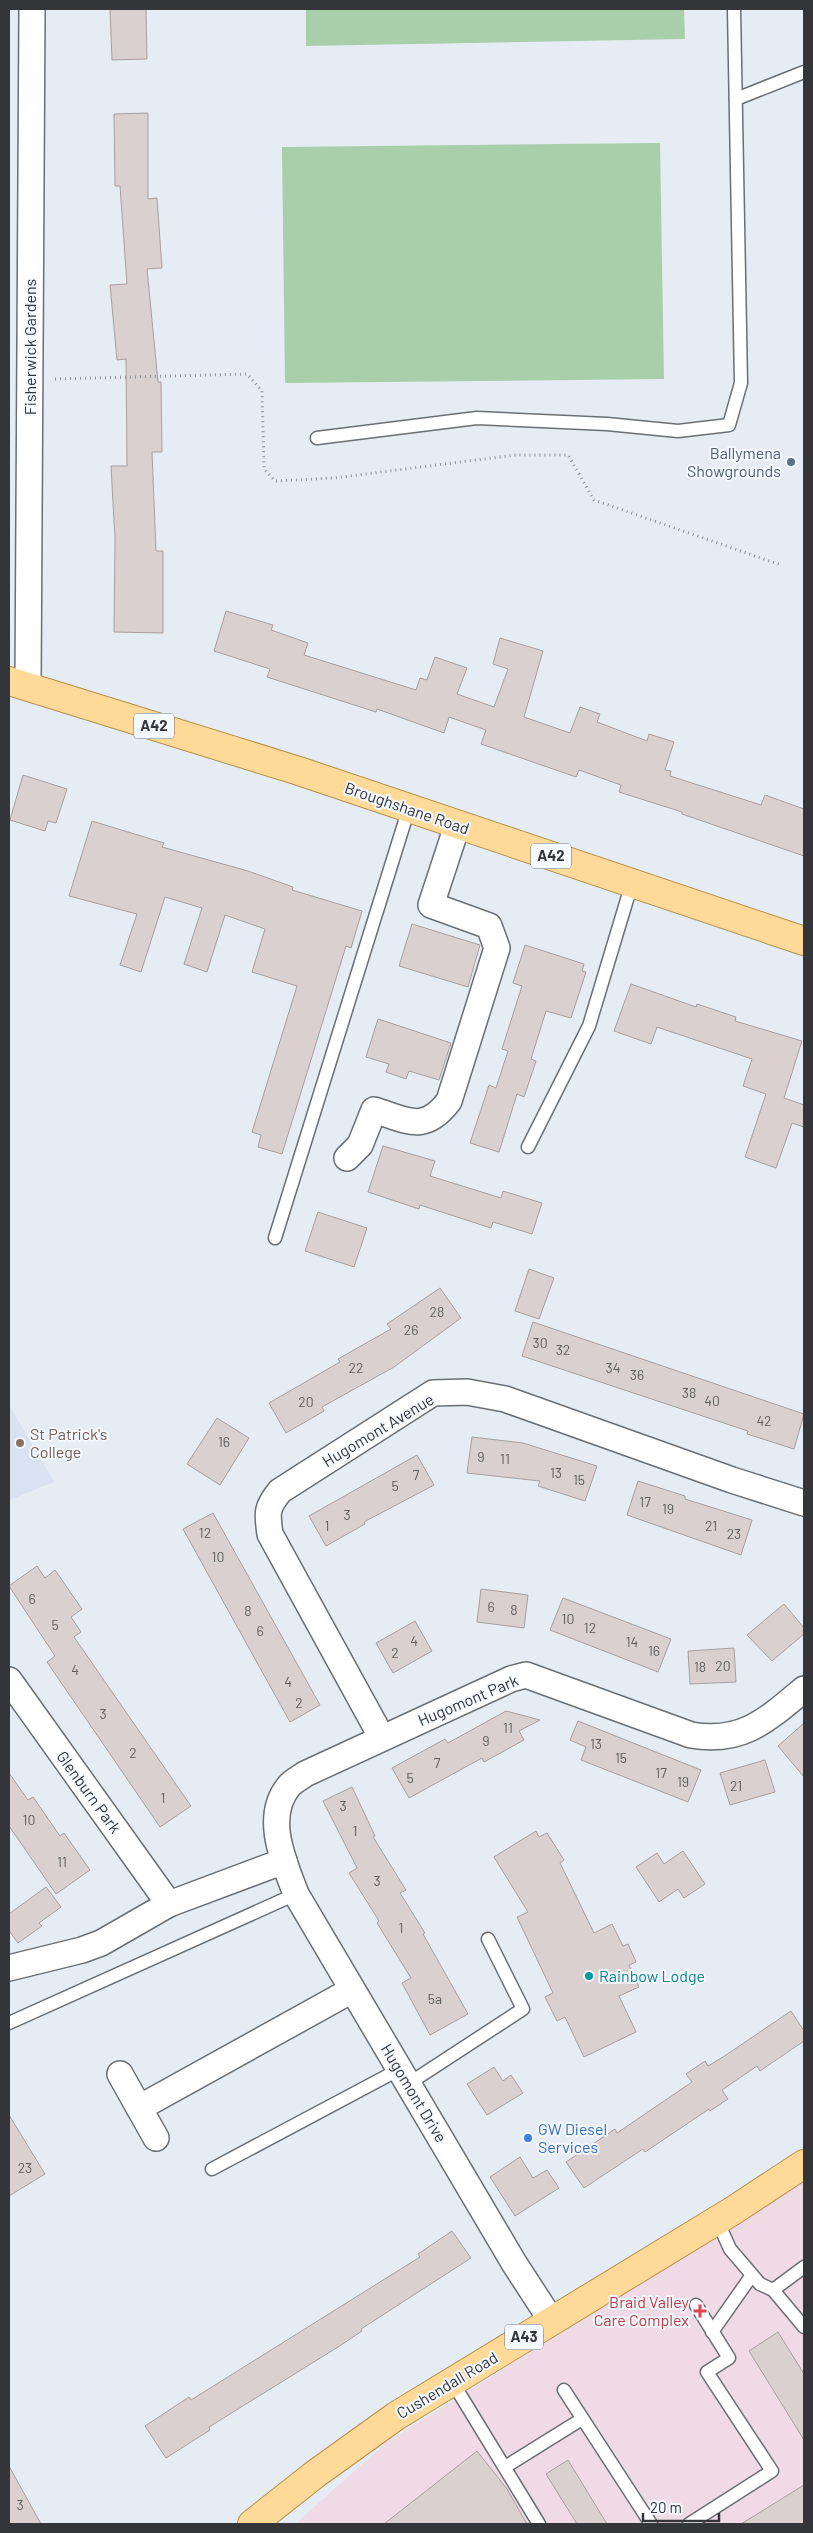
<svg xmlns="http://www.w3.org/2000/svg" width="813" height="2533" font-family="Barlow,sans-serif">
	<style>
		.built { fill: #d8e2f0 }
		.medical { fill: #f0dae6 }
		.green { fill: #a9ceaa }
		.building { fill: #dbd0d0; stroke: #a89e9d }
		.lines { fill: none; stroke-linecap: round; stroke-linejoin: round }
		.service-casing { stroke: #696f75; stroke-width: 15 }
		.minor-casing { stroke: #696f75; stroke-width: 28 }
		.primary-casing { stroke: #b68f4a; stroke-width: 30 }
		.path { stroke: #8c9095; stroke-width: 3; stroke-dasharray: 1 4; stroke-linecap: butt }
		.service { stroke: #fff; stroke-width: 12 }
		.minor { stroke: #fff; stroke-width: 25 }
		.primary { stroke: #fed998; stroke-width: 28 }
		.service-dot { fill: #5c6f8a; stroke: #f4f9ff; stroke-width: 2 }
		.education-dot { fill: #8d6e63; stroke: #f4f9ff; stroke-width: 2 }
		.culture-dot { fill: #0f9aa8; stroke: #f4f9ff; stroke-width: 2 }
		.shop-dot { fill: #3f7fe0; stroke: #f4f9ff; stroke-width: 2 }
		.health-dot { fill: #e0444e; stroke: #f4f9ff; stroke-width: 2 }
		.labels { text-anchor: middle; stroke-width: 4; stroke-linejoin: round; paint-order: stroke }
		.number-label { font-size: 14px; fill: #5d5c5e }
		.shield { fill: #f4f9ff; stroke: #6d7074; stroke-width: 1 }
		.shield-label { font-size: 15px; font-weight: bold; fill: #333538 }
		.street-label { font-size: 16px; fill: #333538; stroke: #f4f9ff }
		.service-label { font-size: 16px; fill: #4e5e75; stroke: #f4f9ff; text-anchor: end }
		.education-label { font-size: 16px; fill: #785e54; stroke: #f4f9ff; text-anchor: start }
		.culture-label { font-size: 16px; fill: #0d838f; stroke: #f4f9ff; text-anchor: start }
		.shop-label { font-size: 16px; fill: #366cbe; stroke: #f4f9ff; text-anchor: start }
		.health-label { font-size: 16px; fill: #be3a42; stroke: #f4f9ff; text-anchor: end }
	</style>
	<rect width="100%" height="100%" fill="#e6ecf3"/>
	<!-- built -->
	<path class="built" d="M 9,1405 L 54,1482 L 9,1500 Z"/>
	<!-- medical -->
	<path class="medical" d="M 804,2181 L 804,2524 L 295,2524 L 387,2442 Z"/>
	<!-- green -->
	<g class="green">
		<path d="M 306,9 L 684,9 L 685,39 L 306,46 Z"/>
		<path d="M 660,143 L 664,379 L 285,383 L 282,147 Z"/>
	</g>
	<!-- building -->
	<g class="building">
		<path d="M 110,9 L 146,9 L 147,59 L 112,60 Z"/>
		<path d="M 148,113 L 148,199 L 157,198 L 162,268 L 147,269 L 158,382 L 161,382 L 162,452 L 152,452 L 156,551 L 163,551 L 163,633 L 114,632 L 115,539 L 111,466 L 127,466 L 126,359 L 117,360 L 110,285 L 127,284 L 120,186 L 115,186 L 114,114 Z"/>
		<path d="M 226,611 L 273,625 L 271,630 L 308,643 L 304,655 L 416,690 L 420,678 L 427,680 L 435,657 L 467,668 L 457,694 L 494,707 L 508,669 L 493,664 L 500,638 L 543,651 L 524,717 L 570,733 L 580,707 L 600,714 L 597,722 L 647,741 L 649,734 L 674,742 L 665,770 L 671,771 L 670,776 L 761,805 L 765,795 L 804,809 L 804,856 L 682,814 L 682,812 L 619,792 L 621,785 L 579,770 L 576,777 L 481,744 L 486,730 L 449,717 L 444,733 L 377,709 L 376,712 L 267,677 L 270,669 L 214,651 Z"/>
		<path d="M 23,775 L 67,789 L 56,823 L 48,821 L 45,831 L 10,820 Z"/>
		<path d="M 92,821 L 164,843 L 162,847 L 248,871 L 293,887 L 292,890 L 362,911 L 351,948 L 346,946 L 282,1154 L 258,1147 L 261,1135 L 252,1132 L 297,986 L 252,972 L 265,929 L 225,915 L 207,972 L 184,964 L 202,908 L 165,897 L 141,972 L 120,965 L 137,914 L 69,896 Z"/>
		<path d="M 412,924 L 480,945 L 468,987 L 399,966 Z"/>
		<path d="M 525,945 L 584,964 L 582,971 L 586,972 L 571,1018 L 546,1011 L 531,1059 L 536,1061 L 524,1097 L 517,1094 L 499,1152 L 470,1143 L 489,1085 L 496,1088 L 508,1051 L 502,1049 L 522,986 L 513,983 Z"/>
		<path d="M 631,984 L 696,1007 L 697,1004 L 736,1017 L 735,1021 L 802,1041 L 784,1098 L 804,1105 L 804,1127 L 792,1123 L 776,1168 L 745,1157 L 766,1094 L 743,1086 L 752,1059 L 657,1027 L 651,1044 L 614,1031 Z"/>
		<path d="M 378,1019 L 451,1043 L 439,1080 L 409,1071 L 406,1079 L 386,1072 L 389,1064 L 366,1057 Z"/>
		<path d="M 383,1146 L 435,1161 L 430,1176 L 501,1198 L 503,1191 L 542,1203 L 532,1234 L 493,1222 L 491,1228 L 420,1205 L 419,1209 L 368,1192 Z"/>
		<path d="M 318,1212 L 367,1228 L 354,1267 L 305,1251 Z"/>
		<path d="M 529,1269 L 554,1278 L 539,1319 L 515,1311 Z"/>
		<path d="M 440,1288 L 461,1318 L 394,1367 L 322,1407 L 324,1411 L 286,1433 L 269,1403 L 340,1362 L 338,1359 L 391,1329 L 387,1324 Z"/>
		<path d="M 533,1322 L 804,1414 L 794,1449 L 747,1434 L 748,1431 L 522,1356 Z"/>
		<path d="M 217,1418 L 249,1438 L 220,1485 L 187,1464 Z"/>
		<path d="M 472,1437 L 523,1443 L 597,1466 L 585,1501 L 538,1486 L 540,1481 L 467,1473 Z"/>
		<path d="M 417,1455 L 434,1485 L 364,1522 L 365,1524 L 326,1546 L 309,1516 Z"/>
		<path d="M 638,1481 L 685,1496 L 685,1499 L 752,1520 L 741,1555 L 627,1515 Z"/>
		<path d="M 213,1513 L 320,1705 L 290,1722 L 183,1529 Z"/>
		<path d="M 37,1566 L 45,1578 L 55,1570 L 82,1609 L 71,1617 L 81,1632 L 74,1637 L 191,1806 L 160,1827 L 47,1662 L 55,1656 L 9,1586 Z"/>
		<path d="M 481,1589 L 528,1595 L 524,1628 L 477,1622 Z"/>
		<path d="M 563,1598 L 671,1639 L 658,1672 L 550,1630 Z"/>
		<path d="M 784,1604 L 804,1628 L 804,1634 L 772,1661 L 747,1635 Z"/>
		<path d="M 415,1621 L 432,1651 L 393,1673 L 376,1643 Z"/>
		<path d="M 734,1648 L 736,1682 L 690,1684 L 688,1651 Z"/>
		<path d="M 506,1711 L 540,1720 L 519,1731 L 524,1740 L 484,1762 L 482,1758 L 409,1798 L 392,1768 L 445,1739 L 448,1743 Z"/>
		<path d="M 578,1721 L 701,1770 L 688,1802 L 581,1760 L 586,1747 L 570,1740 Z"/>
		<path d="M 804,1723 L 804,1777 L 778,1746 Z"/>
		<path d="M 765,1760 L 775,1792 L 730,1805 L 720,1773 Z"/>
		<path d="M 9,1773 L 28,1800 L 33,1797 L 60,1836 L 64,1833 L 90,1870 L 56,1894 L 9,1826 Z"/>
		<path d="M 352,1787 L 375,1836 L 373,1837 L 406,1890 L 400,1893 L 425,1933 L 423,1934 L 468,2014 L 430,2035 L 402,1983 L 411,1978 L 377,1923 L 379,1921 L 349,1873 L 357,1868 L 323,1801 Z"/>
		<path d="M 536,1831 L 539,1837 L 547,1833 L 564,1860 L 560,1863 L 594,1933 L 612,1924 L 623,1946 L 628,1944 L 636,1962 L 629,1965 L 639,1987 L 619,1996 L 636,2032 L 584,2057 L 565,2017 L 557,2021 L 545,1997 L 553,1993 L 517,1917 L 528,1912 L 494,1857 Z"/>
		<path d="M 683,1851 L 705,1884 L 684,1898 L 678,1889 L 659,1902 L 636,1867 L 657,1853 L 664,1864 Z"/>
		<path d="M 46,1887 L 61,1907 L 39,1923 L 42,1926 L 18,1943 L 9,1931 L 9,1914 Z"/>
		<path d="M 791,2011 L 804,2031 L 804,2041 L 760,2071 L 757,2066 L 722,2090 L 728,2099 L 710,2111 L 709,2109 L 645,2152 L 643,2149 L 584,2188 L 566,2162 L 615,2129 L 617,2133 L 692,2082 L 686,2074 L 705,2061 L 708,2066 L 723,2057 Z"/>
		<path d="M 494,2067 L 503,2081 L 511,2075 L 523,2093 L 487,2115 L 467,2084 Z"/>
		<path d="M 9,2115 L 45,2174 L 9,2196 Z"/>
		<path d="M 520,2157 L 533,2178 L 547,2170 L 559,2188 L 515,2216 L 490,2177 Z"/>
		<path d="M 452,2231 L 471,2258 L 361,2329 L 362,2331 L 338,2347 L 209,2427 L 210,2430 L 166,2458 L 145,2426 L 189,2397 L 191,2400 L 420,2257 L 418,2254 Z"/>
		<path d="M 778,2332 L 804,2374 L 804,2440 L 749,2351 Z"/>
		<path d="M 477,2451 L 507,2489 L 527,2524 L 384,2524 Z"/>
		<path d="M 568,2460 L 607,2524 L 577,2524 L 546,2474 Z"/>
		<path d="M 9,2466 L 41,2524 L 9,2524 Z"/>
		<path d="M 804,2485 L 804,2524 L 741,2524 Z"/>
	</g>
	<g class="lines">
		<!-- service casing -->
		<g class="service-casing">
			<g id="service">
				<path d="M 736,99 L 804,72"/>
				<path d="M 317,438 L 477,418 L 607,424 L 678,431 L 729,425 L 741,383 L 734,9"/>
				<path d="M 528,1147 L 589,1026 L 632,883"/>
				<path d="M 275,1238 L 409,808"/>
				<path d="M 9,2023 L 296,1894"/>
				<path d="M 408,2084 L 523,2009 L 488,1939"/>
				<path d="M 212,2169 L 400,2069"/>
				<path d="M 717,2220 L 730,2249 L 760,2284 L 773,2290 L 804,2327"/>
				<path d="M 773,2290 L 804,2267"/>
				<path d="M 712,2332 L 752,2275"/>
				<path d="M 453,2383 L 539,2524"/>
				<path d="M 564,2390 L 651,2524"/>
				<path d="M 505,2467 L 582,2419"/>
				<path d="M 689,2524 L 772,2471 L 707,2372 L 729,2358 L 696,2305"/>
			</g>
		</g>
		<!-- minor casing -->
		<g class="minor-casing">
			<g id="minor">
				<path d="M 28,686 L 32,9"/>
				<path d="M 347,1158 L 360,1145 L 374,1110 C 407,1120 424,1134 449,1101 L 497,948 L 489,926 L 431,905 L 457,826"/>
				<path d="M 9,1680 L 169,1904"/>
				<path d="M 382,1738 L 270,1534 C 267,1513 266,1508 280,1491 L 433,1393 L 467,1392 L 505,1399 L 732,1480 L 804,1503"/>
				<path d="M 9,1968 L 82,1950 L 101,1943 L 169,1904 L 284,1861"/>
				<path d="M 120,2074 L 156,2138"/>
				<path d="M 139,2108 L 352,1990"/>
				<path d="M 551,2320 L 514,2263 L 296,1894 C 284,1862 263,1817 289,1786 C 293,1781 300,1778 305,1774 L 511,1679 L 526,1675 L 691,1735 C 742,1744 767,1720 804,1689"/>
			</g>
		</g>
		<!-- primary casing -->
		<g class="primary-casing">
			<g id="primary">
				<path d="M 9,681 L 299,771 L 804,941"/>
				<path d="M 252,2524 L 314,2475 L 396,2416 L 734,2210 L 804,2164"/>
			</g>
		</g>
		<!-- path -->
		<path class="path" d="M 55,379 L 247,374 L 262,391 L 264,469 L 275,481 L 334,478 L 516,455 L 568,455 L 594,500 L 781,565"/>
		<!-- service -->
		<use href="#service" class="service"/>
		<!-- minor -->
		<use href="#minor" class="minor"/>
		<!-- primary -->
		<use href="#primary" class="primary"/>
	</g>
	<!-- markers -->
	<circle class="service-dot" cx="791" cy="462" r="5"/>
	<circle class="education-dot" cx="20" cy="1443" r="5"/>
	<circle class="culture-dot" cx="589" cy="1976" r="5"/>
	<circle class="shop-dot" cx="528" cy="2138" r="5"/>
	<path class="health-dot" d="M697.5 2303.5h5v5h5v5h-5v5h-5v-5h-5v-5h5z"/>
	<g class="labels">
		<!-- number labels -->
		<g class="number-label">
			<text x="437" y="1317">28</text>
			<text x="411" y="1335">26</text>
			<text x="540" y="1348">30</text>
			<text x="563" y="1355">32</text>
			<text x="356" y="1373">22</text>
			<text x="613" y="1373">34</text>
			<text x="637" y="1380">36</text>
			<text x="689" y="1398">38</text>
			<text x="712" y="1406">40</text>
			<text x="306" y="1407">20</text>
			<text x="764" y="1426">42</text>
			<text x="224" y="1447">16</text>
			<text x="481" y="1462">9</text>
			<text x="505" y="1464">11</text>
			<text x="556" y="1478">13</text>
			<text x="416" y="1480">7</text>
			<text x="579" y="1485">15</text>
			<text x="395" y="1491">5</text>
			<text x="645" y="1507">17</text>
			<text x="668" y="1514">19</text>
			<text x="347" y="1520">3</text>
			<text x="327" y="1531">1</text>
			<text x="711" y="1531">21</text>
			<text x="205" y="1538">12</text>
			<text x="734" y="1539">23</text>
			<text x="218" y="1562">10</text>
			<text x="32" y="1604">6</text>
			<text x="491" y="1612">6</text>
			<text x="514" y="1615">8</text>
			<text x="248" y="1616">8</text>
			<text x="568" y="1624">10</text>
			<text x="55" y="1630">5</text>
			<text x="590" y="1633">12</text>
			<text x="260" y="1636">6</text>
			<text x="414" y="1646">4</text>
			<text x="632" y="1647">14</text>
			<text x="654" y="1656">16</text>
			<text x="395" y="1658">2</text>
			<text x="723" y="1671">20</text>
			<text x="700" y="1672">18</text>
			<text x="75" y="1675">4</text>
			<text x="288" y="1687">4</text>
			<text x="299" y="1708">2</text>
			<text x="103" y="1719">3</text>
			<text x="508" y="1733">11</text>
			<text x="486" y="1746">9</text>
			<text x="596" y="1749">13</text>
			<text x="133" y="1758">2</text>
			<text x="621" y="1763">15</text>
			<text x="437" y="1768">7</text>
			<text x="661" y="1778">17</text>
			<text x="410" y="1783">5</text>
			<text x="683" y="1787">19</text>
			<text x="736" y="1791">21</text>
			<text x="163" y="1803">1</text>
			<text x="343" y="1811">3</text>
			<text x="29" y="1825">10</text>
			<text x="355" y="1836">1</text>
			<text x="62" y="1867">11</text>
			<text x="377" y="1886">3</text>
			<text x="401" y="1933">1</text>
			<text x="435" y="2004">5a</text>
			<text x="25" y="2173">23</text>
			<text x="20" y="2510">3</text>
		</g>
		<!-- shield labels -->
		<g class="shield">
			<rect x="134" y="713.5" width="40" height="25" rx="4"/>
			<rect x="531" y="843.5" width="40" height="25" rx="4"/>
			<rect x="505" y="2324.5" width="38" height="25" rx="4"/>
		</g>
		<g class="shield-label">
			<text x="154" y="731">A42</text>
			<text x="551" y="861">A42</text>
			<text x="524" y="2342">A43</text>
		</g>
		<!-- street labels -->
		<g class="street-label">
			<text transform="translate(30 347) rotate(-90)" y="6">Fisherwick Gardens</text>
			<text transform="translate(407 808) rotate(19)" y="6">Broughshane Road</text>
			<text transform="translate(378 1430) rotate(-31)" y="6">Hugomont Avenue</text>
			<text transform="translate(468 1700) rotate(-23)" y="6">Hugomont Park</text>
			<text transform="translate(89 1792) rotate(54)" y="6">Glenburn Park</text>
			<text transform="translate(414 2093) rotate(59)" y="6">Hugomont Drive</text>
			<text transform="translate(447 2385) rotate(-31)" y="6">Cushendall Road</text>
		</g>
		<!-- service labels -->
		<g class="service-label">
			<text x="781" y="459">Ballymena<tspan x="781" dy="18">Showgrounds</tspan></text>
		</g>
		<!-- education labels -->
		<g class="education-label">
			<text x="30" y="1440">St Patrick's<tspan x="30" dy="18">College</tspan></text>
		</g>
		<!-- culture labels -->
		<g class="culture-label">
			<text x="599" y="1982">Rainbow Lodge</text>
		</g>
		<!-- shop labels -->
		<g class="shop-label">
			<text x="538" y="2135">GW Diesel<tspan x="538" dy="18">Services</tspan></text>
		</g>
		<!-- health labels -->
		<g class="health-label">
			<text x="689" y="2308">Braid Valley<tspan x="689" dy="18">Care Complex</tspan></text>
		</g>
	</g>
	<!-- border -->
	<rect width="813" height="2533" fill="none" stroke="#333538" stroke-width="20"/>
	<!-- scale -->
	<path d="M643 2513v8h76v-8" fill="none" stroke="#333538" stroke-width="2.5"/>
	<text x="650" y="2513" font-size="15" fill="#333538" stroke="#f4f9ff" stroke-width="4" paint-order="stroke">20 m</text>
</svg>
